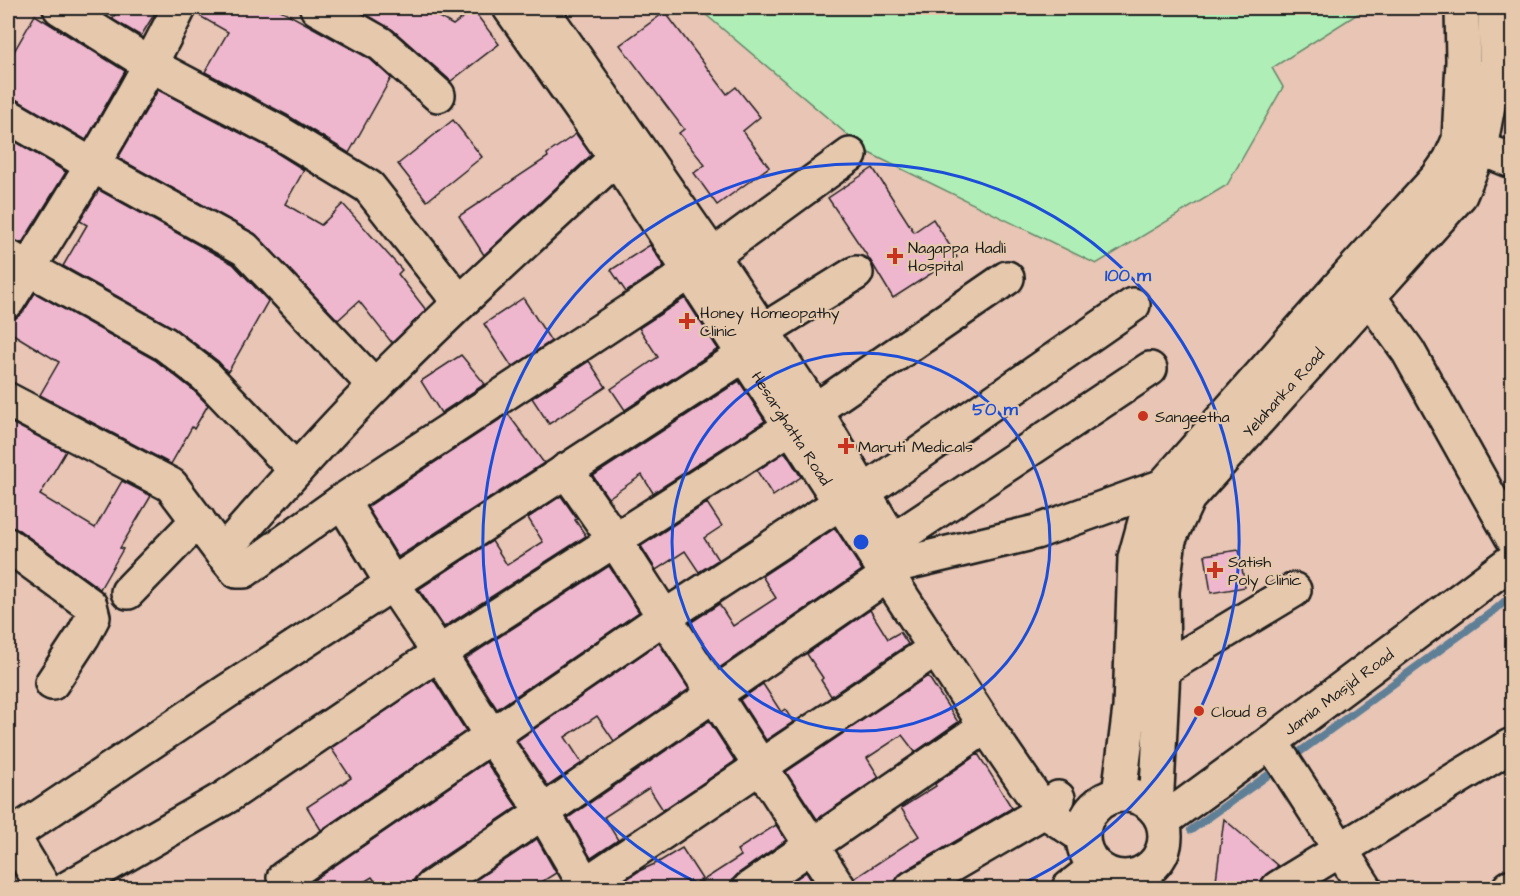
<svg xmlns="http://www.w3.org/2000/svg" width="1520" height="896" font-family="'Architects Daughter',sans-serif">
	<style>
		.green { fill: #afefb7; stroke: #66866a; stroke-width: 1.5 }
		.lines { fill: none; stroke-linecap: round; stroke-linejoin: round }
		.stream { stroke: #5f7f97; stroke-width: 8 }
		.building { fill: #efb7ce; stroke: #1c1c1c; stroke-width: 1.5 }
		.minor-casing { stroke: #1c1c1c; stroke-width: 38 }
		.major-casing { stroke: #1c1c1c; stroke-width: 38 }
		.minor { stroke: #e6c9ad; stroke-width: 33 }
		.major { stroke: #e6c9ad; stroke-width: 33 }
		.ring { fill: none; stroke: #1d4ed8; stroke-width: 3 }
		.poi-dot { fill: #c8321e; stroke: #e6c9ad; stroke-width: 2 }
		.labels { text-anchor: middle; stroke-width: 4.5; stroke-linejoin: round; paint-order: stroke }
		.poi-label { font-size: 16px; fill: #1c1c1c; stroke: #e6c9ad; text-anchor: start }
		.street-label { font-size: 16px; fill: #1c1c1c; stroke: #e6c9ad }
		.centre { fill: #1d4ed8; stroke: #e6c9ad; stroke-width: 3 }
		.ring-label { font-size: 18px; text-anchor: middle; font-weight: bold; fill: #1d4ed8; stroke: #e6c9ad; stroke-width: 4.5; stroke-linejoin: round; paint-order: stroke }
	</style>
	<rect width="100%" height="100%" fill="#e8c5b4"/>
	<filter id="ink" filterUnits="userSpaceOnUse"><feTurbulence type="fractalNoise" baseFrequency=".0167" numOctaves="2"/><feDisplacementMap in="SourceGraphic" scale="12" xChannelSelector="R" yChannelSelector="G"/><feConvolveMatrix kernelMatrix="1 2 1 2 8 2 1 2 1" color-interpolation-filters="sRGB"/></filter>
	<g filter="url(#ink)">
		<!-- green -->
		<path class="green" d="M 698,8 L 1367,8 L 1272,68 L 1283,87 L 1227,185 L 1096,264 L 869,153 Z"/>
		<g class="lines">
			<!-- stream -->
			<g class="stream">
				<path d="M 1290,759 L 1496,609 L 1512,595"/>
				<path d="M 1191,830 L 1278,768"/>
			</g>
		</g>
		<!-- building -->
		<g class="building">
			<path d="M 119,8 L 158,8 L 141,36 L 112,19 Z"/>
			<path d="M 198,8 L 277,8 L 370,59 L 391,78 L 349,153 L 287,115 L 205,72 L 228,32 L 196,14 Z"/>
			<path d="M 361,8 L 423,8 L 453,25 L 473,10 L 499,44 L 451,81 L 393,30 L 359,10 Z"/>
			<path d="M 665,12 L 727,94 L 736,87 L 760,117 L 743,131 L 769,167 L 717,205 L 694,173 L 705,165 L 679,133 L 684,129 L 620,45 Z"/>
			<path d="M 35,15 L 125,71 L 86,140 L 17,100 L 8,97 L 8,62 Z"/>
			<path d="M 158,90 L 269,148 L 304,170 L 285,204 L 321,225 L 343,204 L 402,270 L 398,274 L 426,310 L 392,343 L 359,301 L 338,320 L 254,233 L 118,158 Z"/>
			<path d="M 453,120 L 482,157 L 427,201 L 398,164 Z"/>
			<path d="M 576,134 L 591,155 L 484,255 L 459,216 L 548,157 L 547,154 Z"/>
			<path d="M 8,137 L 66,172 L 22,243 L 8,238 Z"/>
			<path d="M 873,168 L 914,232 L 933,219 L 957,257 L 893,298 L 872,263 L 828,198 Z"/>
			<path d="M 99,190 L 233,264 L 268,301 L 228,372 L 218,361 L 174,328 L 63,266 L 87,225 L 80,221 Z"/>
			<path d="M 650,245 L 664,266 L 626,292 L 611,270 Z"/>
			<path d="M 35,293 L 155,360 L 193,390 L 208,405 L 194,429 L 192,427 L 171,464 L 40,395 L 59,362 L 8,331 L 8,320 L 16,318 L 24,311 Z"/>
			<path d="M 523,298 L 551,341 L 512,367 L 484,324 Z"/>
			<path d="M 685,298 L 718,349 L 625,410 L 611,389 L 658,357 L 639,328 Z"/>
			<path d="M 461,355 L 485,384 L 441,413 L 421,381 Z"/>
			<path d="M 589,361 L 606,387 L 549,424 L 532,398 Z"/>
			<path d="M 739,381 L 765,421 L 653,493 L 642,475 L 608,498 L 593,476 Z"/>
			<path d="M 508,414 L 544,463 L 398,557 L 367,507 Z"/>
			<path d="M 8,421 L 66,451 L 40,495 L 95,528 L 122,481 L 151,496 L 120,548 L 123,549 L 100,589 L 19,530 L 8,527 Z"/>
			<path d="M 785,452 L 801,477 L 773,496 L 757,471 Z"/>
			<path d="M 561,496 L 577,519 L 575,520 L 586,536 L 444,627 L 419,589 L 492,541 L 507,565 L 543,542 L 528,518 Z"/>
			<path d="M 707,503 L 722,526 L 704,538 L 718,560 L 699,572 L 685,551 L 656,570 L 641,546 Z"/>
			<path d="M 835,528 L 862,570 L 719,668 L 690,623 L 719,604 L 733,626 L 776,598 L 762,576 Z"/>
			<path d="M 1239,550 L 1245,587 L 1211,593 L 1205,555 Z"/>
			<path d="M 609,566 L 639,612 L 497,709 L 465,659 Z"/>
			<path d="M 870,610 L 888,639 L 900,632 L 908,644 L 831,696 L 821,680 L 823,678 L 807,654 Z"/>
			<path d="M 659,643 L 689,689 L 614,741 L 597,716 L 565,737 L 582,763 L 548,786 L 517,741 Z"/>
			<path d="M 928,676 L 958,722 L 915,752 L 902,735 L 867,758 L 879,777 L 817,819 L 786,772 Z"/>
			<path d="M 433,679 L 466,731 L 321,830 L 307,807 L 351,778 L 331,748 Z"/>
			<path d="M 763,684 L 781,712 L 785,709 L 793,722 L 766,740 L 740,700 Z"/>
			<path d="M 709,721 L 735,761 L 663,810 L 649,788 L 604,817 L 618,840 L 591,858 L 568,818 Z"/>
			<path d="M 978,754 L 1012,808 L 903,872 L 895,881 L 883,888 L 858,888 L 855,878 L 919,836 L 901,808 L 936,786 L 935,784 Z"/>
			<path d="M 486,762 L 517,807 L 420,872 L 414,879 L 412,888 L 380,888 L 372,877 L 354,888 L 309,888 L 308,884 Z"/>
			<path d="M 1224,819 L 1278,866 L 1262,879 L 1259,888 L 1215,888 Z"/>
			<path d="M 776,825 L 786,840 L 739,873 L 733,879 L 731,888 L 691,888 L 741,856 L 737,850 Z"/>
			<path d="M 537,839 L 556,873 L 532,888 L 464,888 Z"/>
			<path d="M 682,848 L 702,879 L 687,888 L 613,888 L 639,871 L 657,863 Z"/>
			<path d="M 806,872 L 816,888 L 782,888 Z"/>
		</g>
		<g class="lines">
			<!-- minor casing -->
			<g class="minor-casing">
				<g id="minor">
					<path d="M 60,8 L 151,65 L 278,132 L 369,187 L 460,303"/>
					<path d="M 317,8 L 381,44 L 438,95"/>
					<path d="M 8,116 L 92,165 L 245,249 L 375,386"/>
					<path d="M 1480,148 L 1512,161"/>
					<path d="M 8,257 L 165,344 L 206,376 L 296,470"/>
					<path d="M 1369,297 L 1408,351 L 1512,537"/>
					<path d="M 8,301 C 68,205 129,110 179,8"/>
					<path d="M 8,400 L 171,485 L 222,553 C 272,497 322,439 375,386 C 453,307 535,233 616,158"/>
					<path d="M 566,470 L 614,539 L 839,888"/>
					<path d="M 891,542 L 1150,369"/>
					<path d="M 8,545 L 90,605 L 93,617 L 83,636 L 52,683"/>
					<path d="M 222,553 L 237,571 L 244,571 L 342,501"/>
					<path d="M 906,563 L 1036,532 L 1163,486"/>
					<path d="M 888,575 L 543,812 L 492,737 L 439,653 L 792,426 L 1007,278"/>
					<path d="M 128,592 L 198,520"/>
					<path d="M 1163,669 L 1294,590"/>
					<path d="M 1271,742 L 1365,888"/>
					<path id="s1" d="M 1163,821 L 1271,742 L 1512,561"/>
					<path d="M 8,828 L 44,888"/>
					<path d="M 11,836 L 226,692 L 744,355 L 761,332 L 856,273"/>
					<path d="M 68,888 L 226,797 L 439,653 L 392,583 L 342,501 L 690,272 L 850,155"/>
					<path d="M 290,888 L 284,878 L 663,618 L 841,502 L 864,492 L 1133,305"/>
					<path d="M 431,888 L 543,812 L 587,888"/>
					<path d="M 580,888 L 935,649"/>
					<path d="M 750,888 L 986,726"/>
					<path d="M 912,888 L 1044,811 L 1058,798"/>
					<path d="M 1069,888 L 1096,867"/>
					<path d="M 1278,888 L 1510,746"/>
					<path d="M 1509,888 L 1512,886"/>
				</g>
			</g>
			<!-- major casing -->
			<g class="major-casing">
				<g id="major">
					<path id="s2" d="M 510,8 L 616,158 L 986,726 L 1044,811 L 1082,836"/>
					<path d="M 541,8 L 712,255 L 815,410 L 899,552"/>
					<path d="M 1119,794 L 1130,708 L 1135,558 L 1146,518 L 1163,486 L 1349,275 L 1438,177 L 1450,160 L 1459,140 L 1463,61 L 1462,8"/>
					<circle cx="1124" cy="836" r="41"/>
					<path id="s3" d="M 1156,809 L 1163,669 L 1162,591 L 1169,539 L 1188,498 L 1460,195 L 1480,148 L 1496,63 L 1495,8"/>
				</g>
			</g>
			<!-- minor -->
			<use href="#minor" class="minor"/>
			<!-- major -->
			<use href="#major" class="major"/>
		</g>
	</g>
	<!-- distance rings -->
	<g class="ring">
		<circle cx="861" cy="542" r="189"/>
		<path d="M707 887A378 378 0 1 1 1015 887"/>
	</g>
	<!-- markers -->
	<g class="poi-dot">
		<path d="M892 247h6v6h6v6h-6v6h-6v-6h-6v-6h6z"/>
		<path d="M684 312h6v6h6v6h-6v6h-6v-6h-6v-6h6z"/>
		<circle cx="1143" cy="416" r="6"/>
		<path d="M843 437h6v6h6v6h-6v6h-6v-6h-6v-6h6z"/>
		<path d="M1212 561h6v6h6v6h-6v6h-6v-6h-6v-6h6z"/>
		<circle cx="1199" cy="711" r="6"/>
	</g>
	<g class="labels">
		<!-- poi labels -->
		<g class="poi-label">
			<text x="908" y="253">Nagappa Hadli<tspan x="908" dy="18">Hospital</tspan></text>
			<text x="700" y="318">Honey Homeopathy<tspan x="700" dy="18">Clinic</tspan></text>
			<text x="1155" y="422">Sangeetha</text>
			<text x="858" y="452">Maruti Medicals</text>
			<text x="1228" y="567">Satish<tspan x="1228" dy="18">Poly Clinic</tspan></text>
			<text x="1211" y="717">Cloud 8</text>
		</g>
		<!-- street labels -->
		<g class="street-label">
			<text dy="6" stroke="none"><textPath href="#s3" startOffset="458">Yelahanka Road</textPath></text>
			<text dy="6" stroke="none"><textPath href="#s2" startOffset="506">Hesarghatta Road</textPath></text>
			<text dy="6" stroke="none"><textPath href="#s1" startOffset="218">Jamia Masjid Road</textPath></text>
		</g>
	</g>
	<circle cx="861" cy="542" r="9" class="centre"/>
	<g class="ring-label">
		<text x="1128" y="281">100 m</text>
		<text x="995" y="415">50 m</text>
	</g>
	<!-- margin -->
	<rect width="1520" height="896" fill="none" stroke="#e6c9ad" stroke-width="30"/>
	<rect x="15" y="15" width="1490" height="866" fill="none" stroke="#1c1c1c" stroke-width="2" filter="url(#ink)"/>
</svg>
